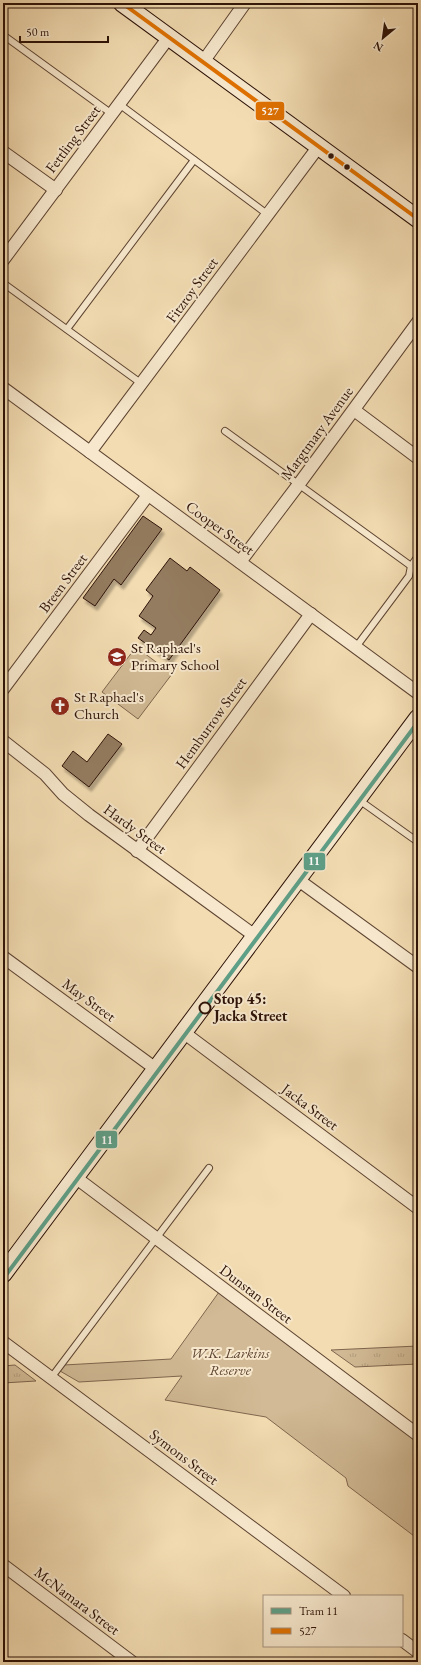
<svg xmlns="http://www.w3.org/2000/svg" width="421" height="1665" font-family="'EB Garamond',serif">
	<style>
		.grass { fill: url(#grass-tufts); stroke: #7f664e }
		.park { fill: #d1ba95; stroke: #7f664e }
		.building { fill: #947b60; stroke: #2d1207; filter: url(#shadow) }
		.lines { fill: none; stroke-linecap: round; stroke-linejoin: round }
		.lane-casing { stroke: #5e4432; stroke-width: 8 }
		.street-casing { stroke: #5e4432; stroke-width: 14 }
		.secondary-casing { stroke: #2d1207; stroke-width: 19 }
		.lane { stroke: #f7e8cd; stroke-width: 6 }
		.street { stroke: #f7e8cd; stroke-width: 12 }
		.secondary { stroke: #f7e8cd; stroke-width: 17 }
		.bus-1-casing { stroke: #f7e8cd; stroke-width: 7 }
		.bus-1 { stroke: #e07101; stroke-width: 4 }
		.tram-1-casing { stroke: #f7e8cd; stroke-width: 7 }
		.tram-1 { stroke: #5e9f87; stroke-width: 4 }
		.bus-dot { fill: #2d1207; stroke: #f7e8cd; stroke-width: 1.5 }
		.stop-dot { fill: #f7e8cd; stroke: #2d1207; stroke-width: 2 }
		.labels { text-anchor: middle; stroke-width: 4; stroke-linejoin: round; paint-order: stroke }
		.street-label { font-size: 15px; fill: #2d1207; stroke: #f7e8cd }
		.poi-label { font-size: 15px; fill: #2d1207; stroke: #f7e8cd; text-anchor: start }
		.stop-label { font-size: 15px; font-weight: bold; fill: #2d1207; stroke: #f7e8cd; text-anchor: start }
		.park-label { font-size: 15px; font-style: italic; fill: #5e4432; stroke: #f7e8cd }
		.line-badge { stroke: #f7e8cd; stroke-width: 1.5 }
		.badge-label { font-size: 11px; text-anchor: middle; font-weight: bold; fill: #fff }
	</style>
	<defs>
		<pattern id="grass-tufts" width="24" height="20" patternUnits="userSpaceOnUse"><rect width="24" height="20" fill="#d1ba95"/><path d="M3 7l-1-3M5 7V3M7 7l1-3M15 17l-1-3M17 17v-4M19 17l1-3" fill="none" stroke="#b49f7f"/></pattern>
		<filter id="shadow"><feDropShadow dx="2.5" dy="4.5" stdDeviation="1" flood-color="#0004"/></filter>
	</defs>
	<rect width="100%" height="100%" fill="#f3dcb2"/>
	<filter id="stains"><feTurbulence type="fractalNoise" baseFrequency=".005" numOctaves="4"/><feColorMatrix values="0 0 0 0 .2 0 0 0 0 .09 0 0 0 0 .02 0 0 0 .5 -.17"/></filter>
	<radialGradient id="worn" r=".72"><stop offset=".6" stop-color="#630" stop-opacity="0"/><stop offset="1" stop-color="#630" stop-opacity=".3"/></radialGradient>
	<!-- grass -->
	<g class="grass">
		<path d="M 418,1346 L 418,1364 L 355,1367 L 331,1350 Z"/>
		<path d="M 15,1365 L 36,1381 L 3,1383 L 3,1366 Z"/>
	</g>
	<!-- park -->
	<g class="park">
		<path d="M 136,647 L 172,674 L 138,719 L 102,692 Z"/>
		<path d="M 219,1292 L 418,1441 L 418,1539 L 348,1486 L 346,1478 L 266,1417 L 165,1400 L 182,1376 L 79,1382 L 60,1371 L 64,1365 L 171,1359 Z"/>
	</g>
	<!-- building -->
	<g class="building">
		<path d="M 143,516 L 162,529 L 121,585 L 114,579 L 95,606 L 83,598 Z"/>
		<path d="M 170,558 L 187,571 L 190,567 L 220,590 L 169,660 L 138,638 L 144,630 L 151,635 L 156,628 L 139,616 L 153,596 L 146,590 Z"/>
		<path d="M 108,734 L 122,744 L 89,787 L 62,766 L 73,751 L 87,762 Z"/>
	</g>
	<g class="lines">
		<!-- lane casing -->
		<g class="lane-casing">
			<g id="lane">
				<path d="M 3,35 L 112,114"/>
				<path d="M 119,104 L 267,214"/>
				<path d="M 3,283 L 142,384"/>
				<path d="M 67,329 L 194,160"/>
				<path d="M 225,431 L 411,566"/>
				<path d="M 356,647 L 409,576 L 411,566 L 418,556"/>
				<path d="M 359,800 L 418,842"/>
				<path d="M 51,1378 L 209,1168"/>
			</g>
		</g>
		<!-- street casing -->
		<g class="street-casing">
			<g id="street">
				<path d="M 203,62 L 245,3"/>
				<path d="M 3,152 L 56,190"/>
				<path d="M 3,260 L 169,37"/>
				<path d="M 3,388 L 418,693"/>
				<path d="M 354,410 L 418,458"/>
				<path d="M 90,452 L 319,146"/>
				<path d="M 240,562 L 299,484 L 418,322"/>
				<path d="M 3,689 L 148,495"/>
				<path d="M 3,741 L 45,774 L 63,794 L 89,815 L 255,936"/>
				<path d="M 137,851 L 311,614"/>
				<path d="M 297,879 L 418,967"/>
				<path d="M 3,957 L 156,1069"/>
				<path d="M 183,1032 L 418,1208"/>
				<path d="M 75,1177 L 418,1435"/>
				<path d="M 3,1342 L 344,1596"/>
				<path d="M 3,1565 L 132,1662"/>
				<path d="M 402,1640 L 418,1652"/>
			</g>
		</g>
		<!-- secondary casing -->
		<g class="secondary-casing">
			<g id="secondary">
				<path d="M 122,3 L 418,219"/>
				<path d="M 3,1274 L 418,718"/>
			</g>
		</g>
		<!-- lane -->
		<use href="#lane" class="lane"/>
		<!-- street -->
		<use href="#street" class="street"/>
		<!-- secondary -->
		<use href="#secondary" class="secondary"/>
		<!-- bus-1 casing -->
		<g class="bus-1-casing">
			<path id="bus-1" d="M 122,3 L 418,219"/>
		</g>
		<!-- bus-1 -->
		<use href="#bus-1" class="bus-1"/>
		<!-- tram-1 casing -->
		<g class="tram-1-casing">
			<path id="tram-1" d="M 3,1279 L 418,722"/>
		</g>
		<!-- tram-1 -->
		<use href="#tram-1" class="tram-1"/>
	</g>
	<!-- icons -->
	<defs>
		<g id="school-disc" transform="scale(1)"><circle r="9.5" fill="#8f2418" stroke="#f7e8cd"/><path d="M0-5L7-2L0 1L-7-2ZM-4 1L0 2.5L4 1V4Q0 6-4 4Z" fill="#fff"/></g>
		<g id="church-disc" transform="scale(1)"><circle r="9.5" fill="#8f2418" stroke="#f7e8cd"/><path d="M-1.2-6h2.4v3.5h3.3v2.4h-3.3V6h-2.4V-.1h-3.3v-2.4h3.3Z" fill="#fff"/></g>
	</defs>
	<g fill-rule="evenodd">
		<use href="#school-disc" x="117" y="657"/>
		<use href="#church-disc" x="60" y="706"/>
	</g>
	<!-- markers -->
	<g class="bus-dot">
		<circle cx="331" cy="156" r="3.5"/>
		<circle cx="347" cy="167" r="3.5"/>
	</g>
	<circle class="stop-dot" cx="205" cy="1008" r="5.5"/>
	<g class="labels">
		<!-- street labels -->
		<g class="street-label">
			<text transform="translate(73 139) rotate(-53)" y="5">Fettling Street</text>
			<text transform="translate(192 290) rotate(-54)" y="5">Fitzroy Street</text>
			<text transform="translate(317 433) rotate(-54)" y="5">Margtmary Avenue</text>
			<text transform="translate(220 528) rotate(36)" y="5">Cooper Street</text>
			<text transform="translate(63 583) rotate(-53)" y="5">Breen Street</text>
			<text transform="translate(211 723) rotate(-54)" y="5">Hemburrow Street</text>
			<text transform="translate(135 829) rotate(36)" y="5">Hardy Street</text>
			<text transform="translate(89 1000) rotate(36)" y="5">May Street</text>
			<text transform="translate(310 1107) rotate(37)" y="5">Jacka Street</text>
			<text transform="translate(256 1294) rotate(37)" y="5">Dunstan Street</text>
			<text transform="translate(184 1457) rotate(37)" y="5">Symons Street</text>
			<text transform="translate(77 1601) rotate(37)" y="5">McNamara Street</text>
		</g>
		<!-- poi labels -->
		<g class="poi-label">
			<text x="131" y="653">St Raphael's<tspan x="131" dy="17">Primary School</tspan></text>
			<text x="74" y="702">St Raphael's<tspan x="74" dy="17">Church</tspan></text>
		</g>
		<!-- stop labels -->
		<g class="stop-label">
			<text x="214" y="1004">Stop 45:<tspan x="214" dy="17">Jacka Street</tspan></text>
		</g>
		<!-- park labels -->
		<g class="park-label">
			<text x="230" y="1358">W.K. Larkins<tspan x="230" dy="17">Reserve</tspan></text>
		</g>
	</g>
	<g class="line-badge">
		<rect x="255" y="101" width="30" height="20" rx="4" fill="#e07101"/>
		<rect x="303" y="852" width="23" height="19" rx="4" fill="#5e9f87"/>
		<rect x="95" y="1130" width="23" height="19" rx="4" fill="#5e9f87"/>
	</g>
	<g class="badge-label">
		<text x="270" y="115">527</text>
		<text x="314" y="865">11</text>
		<text x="107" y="1144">11</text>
	</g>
	<!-- margin -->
	<rect width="421" height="1665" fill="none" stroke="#f3dcb2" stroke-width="16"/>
	<rect x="4" y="4" width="413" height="1657" fill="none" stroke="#2d1207" stroke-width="2"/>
	<rect x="8" y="8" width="405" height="1649" fill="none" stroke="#2d1207"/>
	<!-- legend -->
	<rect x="263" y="1595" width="140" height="52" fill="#f7e8cd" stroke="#a6927e"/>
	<rect x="271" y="1608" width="20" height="6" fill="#5e9f87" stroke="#a6927e"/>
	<text x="299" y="1615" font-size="12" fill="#2d1207">Tram 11</text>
	<rect x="271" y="1628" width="20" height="6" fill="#e07101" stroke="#a6927e"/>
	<text x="299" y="1635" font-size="12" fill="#2d1207">527</text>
	<!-- north arrow -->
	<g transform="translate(383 38) rotate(209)" stroke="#f7e8cd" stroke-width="3" paint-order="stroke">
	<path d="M0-3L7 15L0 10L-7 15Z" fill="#2d1207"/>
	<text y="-6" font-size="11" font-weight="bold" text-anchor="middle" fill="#2d1207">N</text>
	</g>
	<!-- scale -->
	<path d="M20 36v6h88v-6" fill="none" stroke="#2d1207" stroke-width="2"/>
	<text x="26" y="36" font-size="12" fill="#2d1207" stroke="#f7e8cd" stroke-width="3" paint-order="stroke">50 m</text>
	<rect width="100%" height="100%" filter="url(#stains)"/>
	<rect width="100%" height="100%" fill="url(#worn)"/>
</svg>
